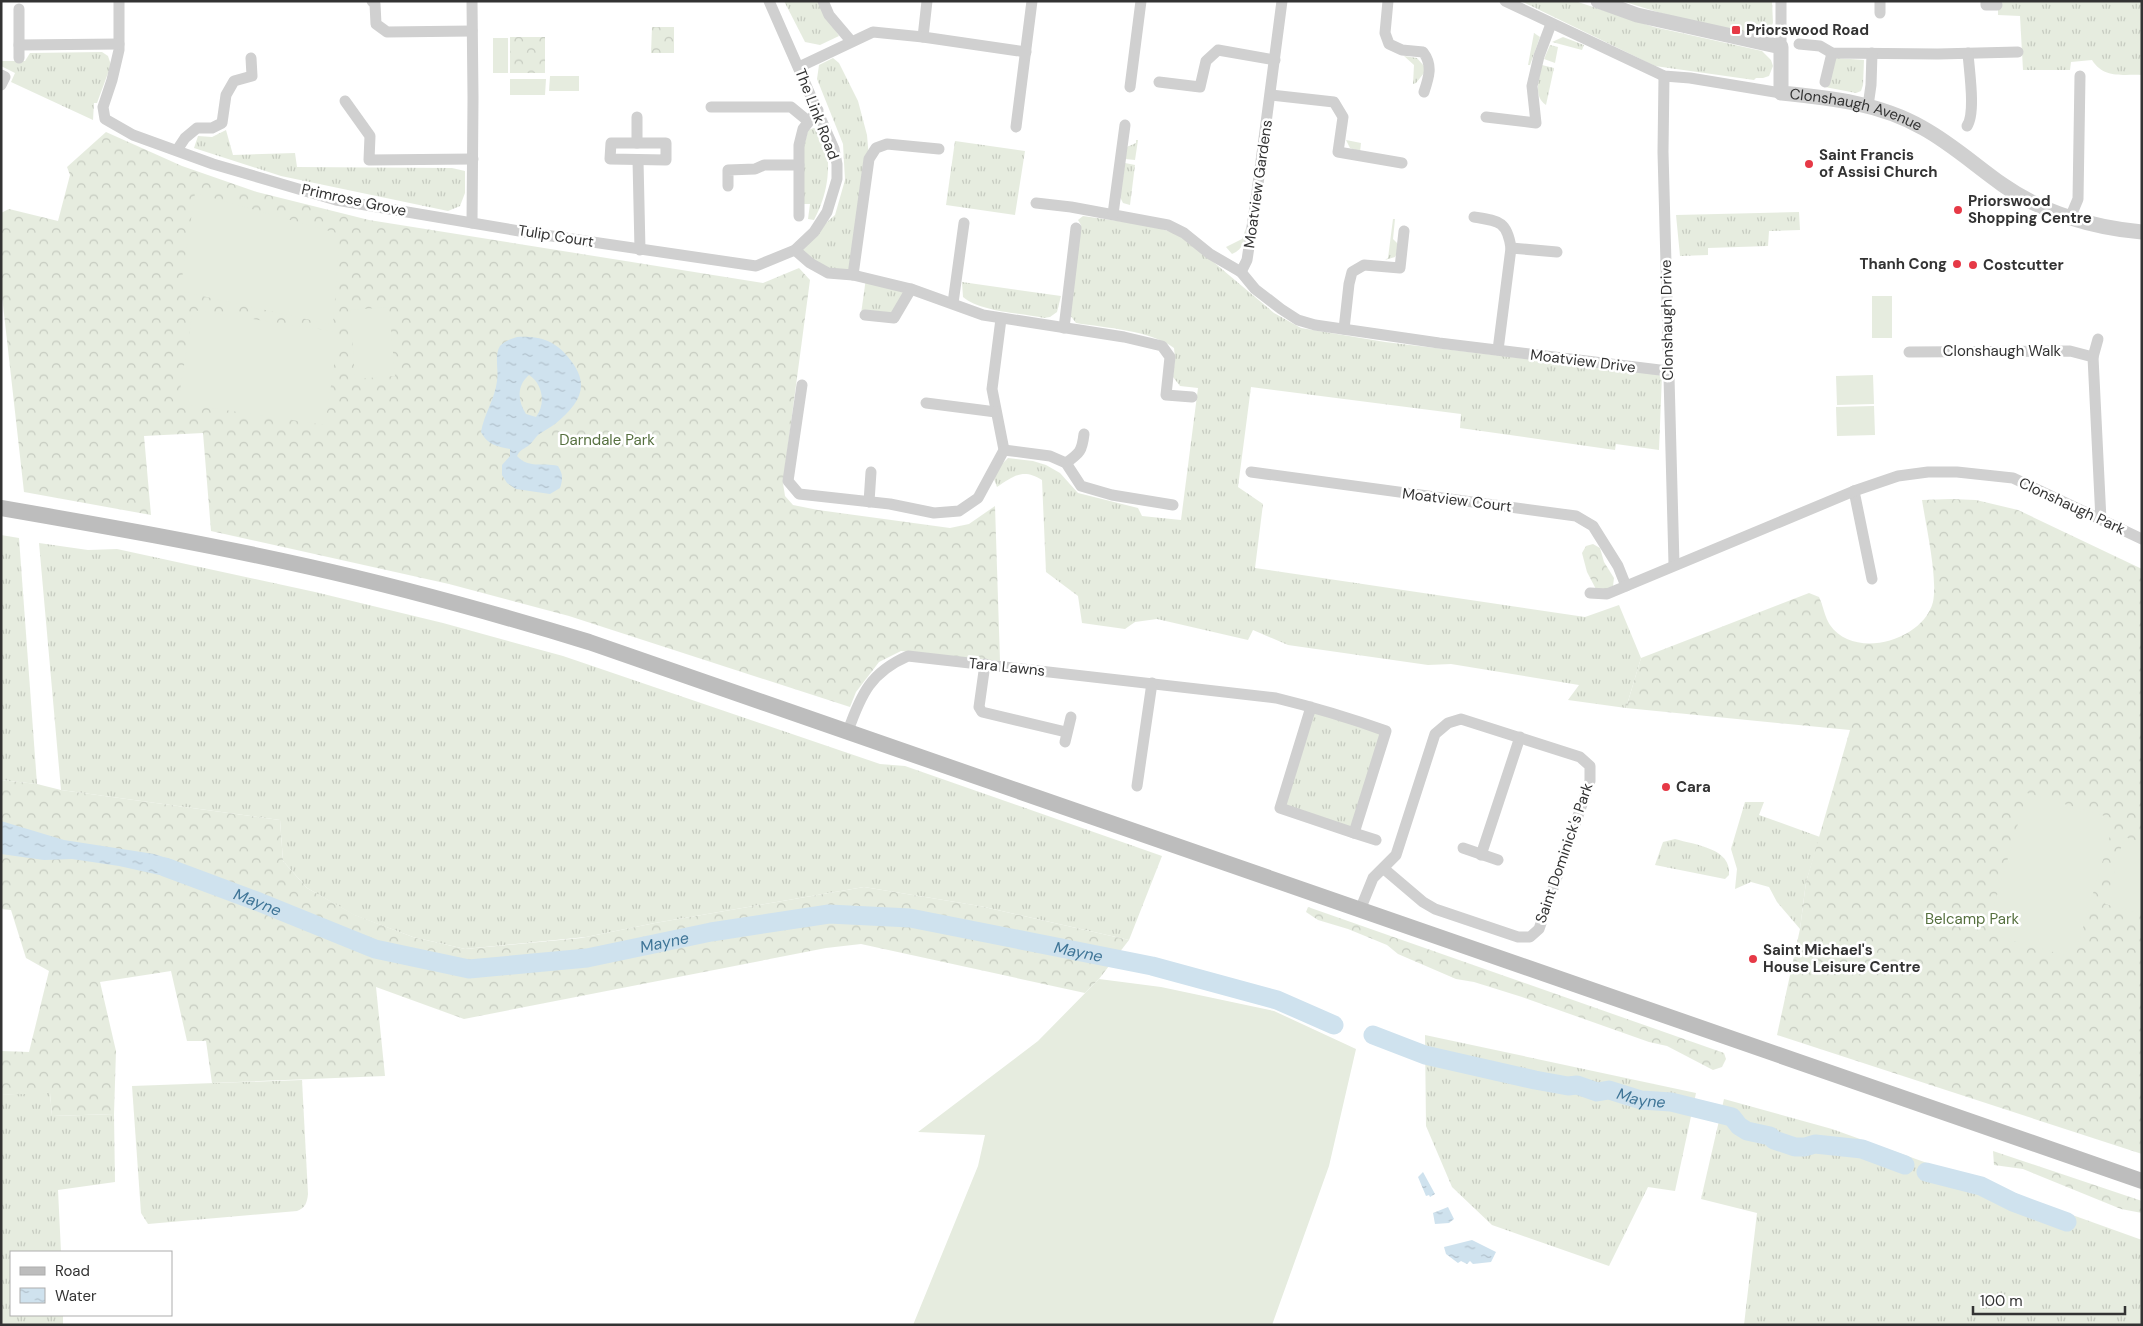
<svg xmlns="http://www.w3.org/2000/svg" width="2143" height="1326" font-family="'DM Sans',sans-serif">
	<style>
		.grass { fill: url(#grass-tufts) }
		.forest { fill: url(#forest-crowns) }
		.pitch { fill: #e6ecdf }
		.water { fill: url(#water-ripples); fill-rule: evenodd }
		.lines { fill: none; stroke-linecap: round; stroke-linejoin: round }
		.river { stroke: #cfe2ee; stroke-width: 19 }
		.minor { stroke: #d0d0d0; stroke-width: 11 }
		.tertiary { stroke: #d0d0d0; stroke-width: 15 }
		.secondary { stroke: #bdbdbd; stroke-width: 16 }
		.poi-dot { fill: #e63946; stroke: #fff; stroke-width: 2 }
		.labels { text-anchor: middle; stroke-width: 5; stroke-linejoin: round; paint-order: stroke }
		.poi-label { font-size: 15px; font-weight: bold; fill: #333; stroke: #fff; text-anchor: start }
		.street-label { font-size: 15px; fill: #333; stroke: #fff }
		.park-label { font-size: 15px; fill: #56703f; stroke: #fff }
		.water-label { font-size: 16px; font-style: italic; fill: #3f7597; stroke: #fff }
	</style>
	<defs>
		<pattern id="grass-tufts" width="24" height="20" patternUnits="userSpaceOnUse" patternTransform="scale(1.25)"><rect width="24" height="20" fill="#e6ecdf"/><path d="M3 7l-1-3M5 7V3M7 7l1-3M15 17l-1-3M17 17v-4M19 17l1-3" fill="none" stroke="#c6cbc0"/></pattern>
		<pattern id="forest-crowns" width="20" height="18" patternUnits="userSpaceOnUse" patternTransform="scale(1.25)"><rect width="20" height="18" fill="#e6ecdf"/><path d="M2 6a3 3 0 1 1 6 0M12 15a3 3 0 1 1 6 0" fill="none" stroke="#c6cbc0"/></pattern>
		<pattern id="water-ripples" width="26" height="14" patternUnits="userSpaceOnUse" patternTransform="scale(1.25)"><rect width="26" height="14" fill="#cfe2ee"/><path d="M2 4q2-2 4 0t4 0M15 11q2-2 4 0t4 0" fill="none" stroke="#b2c2cd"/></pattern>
	</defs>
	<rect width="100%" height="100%" fill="#fff"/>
	<!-- grass -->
	<g class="grass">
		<path d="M 784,1 L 818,1 L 839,36 L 820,45 L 805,42 Z"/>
		<path d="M 1521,1 L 1575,1 L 1654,27 L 1762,51 L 1771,60 L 1773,66 L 1769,76 L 1763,78 L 1756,78 L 1754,80 L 1655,66 Z"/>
		<path d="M 1622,1 L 1772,1 L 1773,23 L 1766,35 C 1716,30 1669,16 1622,1 Z"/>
		<path d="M 1998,1 L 2142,1 L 2142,75 C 2122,74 2104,79 2092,60 L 2071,62 L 2070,70 L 2023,70 L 2020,16 L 1998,15 Z"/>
		<path d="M 1534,33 L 1540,37 L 1530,65 L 1528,65 Z"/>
		<path d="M 1563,37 L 1584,45 L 1582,50 L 1552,42 Z"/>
		<path d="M 1550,45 L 1558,47 L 1555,63 L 1544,59 Z"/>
		<path d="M 102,52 L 108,56 L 111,65 L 97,103 L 94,103 L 93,120 L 11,82 L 15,73 L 1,66 L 1,61 L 25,61 L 30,53 Z"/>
		<path d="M 1404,56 L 1417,58 L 1424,66 L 1424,73 L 1416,83 L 1413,84 L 1414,65 Z"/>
		<path d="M 833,58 L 839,63 L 858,101 L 867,135 L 869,159 L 853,275 L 828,273 L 795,250 L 835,215 L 845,180 L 843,144 L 817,79 L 819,65 Z"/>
		<path d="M 1837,58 L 1864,60 L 1863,85 L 1861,91 L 1856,93 L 1825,87 L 1830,65 Z"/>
		<path d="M 1542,65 L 1554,68 L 1546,105 C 1533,96 1539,79 1542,65 Z"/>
		<path d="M 814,128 L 823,133 C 832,163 829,191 814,220 L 808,219 L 810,204 L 804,204 L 804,146 L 808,130 Z"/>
		<path d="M 226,130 L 233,155 L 295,153 L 297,167 L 452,168 L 465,171 L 465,193 L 460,206 L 448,211 L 281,176 L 194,148 L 198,136 L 212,137 Z"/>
		<path d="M 1136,140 L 1138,140 L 1135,160 L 1125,159 L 1127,147 L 1136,143 Z"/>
		<path d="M 1346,140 L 1361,143 L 1360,152 L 1350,148 Z"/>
		<path d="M 955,141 L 1025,151 L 1015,215 L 946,205 Z"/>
		<path d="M 1125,163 L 1135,165 L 1130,205 L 1123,203 L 1120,197 Z"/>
		<path d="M 1799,212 L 1800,230 L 1769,231 L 1768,246 L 1708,248 L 1708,255 L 1680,256 L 1676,215 Z"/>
		<path d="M 1083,216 L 1153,226 L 1177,234 L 1198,249 L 1274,313 L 1301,328 L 1385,342 L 1662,375 L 1659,450 L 1616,444 L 1615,450 L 1460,428 L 1461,414 L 1251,387 L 1238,487 L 1263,504 L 1255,568 L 1585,617 L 1619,605 L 1641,658 L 1626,708 L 1568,700 L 1579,685 L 1451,664 L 1428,665 L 1288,645 L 1253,630 L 1248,640 L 1157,619 L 1135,622 L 1125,629 L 1082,623 L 1078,596 L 1046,572 L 1042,480 C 1023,468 1014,476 997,487 L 994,479 L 1000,466 L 1008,458 L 1033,461 L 1046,465 L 1060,473 L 1078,493 L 1138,508 L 1142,516 L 1181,520 L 1198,388 L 1180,386 L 1173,377 L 1175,358 L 1174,348 C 1150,330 1106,328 1076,323 L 1070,315 L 1081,225 L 1078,220 Z"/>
		<path d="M 1393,219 L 1395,219 L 1393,239 L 1397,243 L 1398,252 L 1395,257 L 1385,260 L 1388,258 Z"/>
		<path d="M 1246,228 C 1245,240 1244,249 1232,254 L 1226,247 L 1242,239 Z"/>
		<path d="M 866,278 L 910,289 L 894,318 L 861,314 Z"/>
		<path d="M 962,282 L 1061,296 L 1057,312 L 1050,317 L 1044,318 C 1022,313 980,312 963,297 Z"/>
		<path d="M 1,535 L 19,538 L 37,784 L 1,780 Z"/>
		<path d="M 39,543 L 88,550 L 117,549 L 315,592 L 443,623 L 563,656 L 880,764 L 905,766 L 1162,856 L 1129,940 L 980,906 L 864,887 L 655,923 L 586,937 L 465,949 L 413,937 L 354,915 L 307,888 L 283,861 L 280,820 L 61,790 Z"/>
		<path d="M 1311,707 L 1384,735 L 1354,830 L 1282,805 Z"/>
		<path d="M 1745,802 L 1764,802 L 1759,815 L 1820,837 L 1806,882 L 1800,929 L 1777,902 L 1769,887 L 1751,882 L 1735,889 L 1737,869 L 1731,849 Z"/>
		<path d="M 1675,839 C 1695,845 1732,848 1729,875 L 1725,879 L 1655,865 L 1663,842 Z"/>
		<path d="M 1425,1035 L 1696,1093 L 1675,1191 L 1648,1187 L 1609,1266 L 1492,1225 L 1452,1187 L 1426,1126 Z"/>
		<path d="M 302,1080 L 308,1194 C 307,1203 305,1208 297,1211 L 148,1224 L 141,1213 L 132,1086 Z"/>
		<path d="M 29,1093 L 50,1093 L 52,1116 L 114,1114 L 115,1182 L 58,1190 L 61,1252 L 11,1252 L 11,1315 L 63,1315 L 63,1325 L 1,1325 L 1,1095 Z"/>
		<path d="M 1724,1099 L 1832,1129 L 2142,1240 L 2142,1325 L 1744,1325 L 1757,1213 L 1701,1199 Z"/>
	</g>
	<!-- forest -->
	<g class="forest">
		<path d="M 652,27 L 674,27 L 674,53 L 651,53 Z"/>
		<rect x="510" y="37" width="35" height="36"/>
		<path d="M 106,132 L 182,166 L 257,192 L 369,220 L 763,283 L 799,268 L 810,280 L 783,483 L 785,496 L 793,505 L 818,510 L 950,528 L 969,524 L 995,506 L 1000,661 L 901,651 L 879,662 L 856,692 L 850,707 L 569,616 L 449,584 L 211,531 L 203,433 L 144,436 L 151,515 L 24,492 L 1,287 L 1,213 L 9,209 L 58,221 L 70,175 L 67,167 Z"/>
		<path d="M 1951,499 L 1976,500 L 2018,510 L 2142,569 L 2142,1154 L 1777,1035 L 1800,929 L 1806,882 L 1850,730 L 1626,708 L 1641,658 L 1809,593 L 1819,597 C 1823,605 1825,618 1830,625 C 1854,660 1923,641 1933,602 C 1938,578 1926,526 1922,500 Z"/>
		<path d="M 1593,544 L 1600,548 L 1604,562 L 1614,578 L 1613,586 L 1598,593 L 1587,572 L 1582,553 L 1586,546 Z"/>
		<path d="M 1,780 L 37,784 L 61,790 L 280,820 L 283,861 L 307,888 L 355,915 L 413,937 L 465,949 L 581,938 L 655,923 L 864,887 L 980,906 L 1129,940 L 1099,979 L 1085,993 L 861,944 L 826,948 L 464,1019 L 376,987 L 385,1076 L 212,1083 L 206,1041 L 187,1041 L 171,971 L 100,982 L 116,1051 L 114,1114 L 52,1116 L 50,1093 L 1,1095 L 1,1051 L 29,1052 L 49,971 L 26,958 L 11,910 L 1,909 Z"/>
		<path d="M 1308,907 L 1724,1053 L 1726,1059 L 1722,1067 L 1713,1070 L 1667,1046 L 1649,1042 L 1522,997 L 1474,982 L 1456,979 L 1398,954 L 1387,945 L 1348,929 L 1318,920 L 1306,912 Z"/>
		<path d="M 1993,1151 L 2142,1201 L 2142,1213 L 2121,1209 L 2023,1169 L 1994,1165 Z"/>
	</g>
	<!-- pitch -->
	<g class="pitch">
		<rect x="493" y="38" width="15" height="35"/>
		<path d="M 550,76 L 579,76 L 579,91 L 549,91 Z"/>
		<path d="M 510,79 L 546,79 L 545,95 L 510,95 Z"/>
		<path d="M 195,193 L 340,234 L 333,325 L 180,291 Z"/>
		<rect x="1872" y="296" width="20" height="42"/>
		<path d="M 389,307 L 395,376 L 355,379 L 350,310 Z"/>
		<path d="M 193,310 L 339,332 L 325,425 L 178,403 Z"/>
		<path d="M 1873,375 L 1874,404 L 1837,405 L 1836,376 Z"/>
		<path d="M 1874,406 L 1875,435 L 1837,436 L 1836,407 Z"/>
		<path d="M 2027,793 L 2115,819 L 2074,958 L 1986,933 Z"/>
		<path d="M 2124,837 L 2142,842 L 2142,914 L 2105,904 Z"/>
		<path d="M 1099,979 L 1161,987 L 1274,1011 L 1356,1049 L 1329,1166 L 1272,1325 L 913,1325 L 978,1166 L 985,1135 L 918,1132 L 1038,1041 Z"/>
	</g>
	<!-- water -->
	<g class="water">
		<path d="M 517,337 C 539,336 554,340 568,357 C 592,385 580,403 555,424 C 550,428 543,431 538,435 C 535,438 532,443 528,446 C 522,450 520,450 517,456 C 529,469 542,462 558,466 C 563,474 563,479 560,488 L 550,494 L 516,489 L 507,483 L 502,475 L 502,465 L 510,456 L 510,449 C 496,446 488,445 481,432 C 484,414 495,399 497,381 C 499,371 494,355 500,346 C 504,341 511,339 517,337 ZM 529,375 C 543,384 546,404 536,417 L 526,414 C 518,402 516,386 529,375 Z"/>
		<path d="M 1,821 L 64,840 L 154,854 L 173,860 L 185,866 L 189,876 L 182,880 L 119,866 L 72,859 L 44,860 L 1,854 Z"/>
		<path d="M 1423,1172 L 1435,1194 L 1430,1197 L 1429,1195 L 1426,1196 L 1418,1177 Z"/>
		<path d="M 1448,1207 L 1454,1219 L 1449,1223 L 1435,1224 L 1433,1213 Z"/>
		<path d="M 1472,1240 L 1496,1252 L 1491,1262 L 1473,1264 L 1470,1261 L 1467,1264 L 1461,1261 L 1458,1263 L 1446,1254 L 1444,1247 Z"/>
	</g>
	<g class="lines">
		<!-- river -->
		<g class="river">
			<path id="s1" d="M 165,867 L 259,902 L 375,949 L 469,969 L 587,958 L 711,932 L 829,914 L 910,918 L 1152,966 L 1277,1000 L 1334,1025"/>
			<path id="s2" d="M 1373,1035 L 1425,1055 L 1535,1080 L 1568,1086 L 1577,1085 L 1597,1092 L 1609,1090 L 1641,1100 L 1671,1102 L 1732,1117 L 1739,1126 L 1747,1131 L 1770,1136 L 1774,1140 L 1795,1147 L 1805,1147 L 1815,1144 L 1862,1149 L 1905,1165"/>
			<path d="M 1926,1172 L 1981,1186 L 2013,1202 L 2067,1222"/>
		</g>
		<!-- minor -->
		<g class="minor">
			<path d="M 119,1 L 119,50 L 112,80 L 103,107 L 105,119 L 133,135 L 213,164 L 336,200 L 531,233 L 756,266 L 795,250 L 814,232 L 827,212 L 837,179 L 837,164 L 834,149 L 769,1"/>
			<path d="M 372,1 L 375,4 L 376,24 L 387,32 L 472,31"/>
			<path d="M 472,1 L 473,98 L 472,223"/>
			<path d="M 823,1 L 829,15 L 851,41"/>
			<path d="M 1388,1 L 1385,33 L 1389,44 L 1402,50 L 1423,52 C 1433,65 1429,77 1424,92"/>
			<path d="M 1505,1 L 1664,76 L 1690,78 L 1781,93"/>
			<path d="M 1781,1 L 1781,47"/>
			<path d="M 1880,1 L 1880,13"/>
			<path d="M 1986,1 L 1986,5 L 1997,5"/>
			<path d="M 19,9 L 19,45 L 119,44"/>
			<path d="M 923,37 L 927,1"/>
			<path d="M 1799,44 L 1820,46 L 1832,53 L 1938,54 L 2018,52"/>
			<path d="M 19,45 L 19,58"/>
			<path d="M 799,67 L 873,32 L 923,37 L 1026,52"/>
			<path d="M 1,75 L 5,77 L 1,85"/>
			<path d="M 1664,76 L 1663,152 L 1674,564"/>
			<path d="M 1159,82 L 1200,87 L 1206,61 L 1218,50 L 1275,60"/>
			<path d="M 1825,82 L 1832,53"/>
			<path d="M 1130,87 L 1141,1"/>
			<path d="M 1271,95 L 1334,102 L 1343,117 L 1338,152 L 1402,163"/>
			<path d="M 345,101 L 370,136 L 369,160 L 473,159"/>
			<path d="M 1868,106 L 1871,85 L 1872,53"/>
			<path d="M 711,107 L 791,107 L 808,121"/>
			<path d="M 1486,117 L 1536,123 L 1532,86 L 1539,56 L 1551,24"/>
			<path d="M 1967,126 C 1976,113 1969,70 1968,53"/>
			<path d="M 1016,127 L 1032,1"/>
			<path d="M 611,143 L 666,143 L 666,160 L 610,159 Z"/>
			<path d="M 637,143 L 637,117"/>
			<path d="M 177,150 L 185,138 L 197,128 L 212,128 L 222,123 L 226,95 L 234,81 L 252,76 L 251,58"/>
			<path d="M 638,160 L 640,250"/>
			<path d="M 728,186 L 728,170 L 755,169 L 764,165 L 799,165"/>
			<path d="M 1036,203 L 1071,207 L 1168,225 L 1184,233 L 1210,254 L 1241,272 L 1255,289 L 1281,309 L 1298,320 L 1315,325 L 1439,343 L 1668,371"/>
			<path d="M 1113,214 L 1125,125"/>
			<path d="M 799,216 L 799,145 L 803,129 L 818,110"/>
			<path d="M 1474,217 C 1499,221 1507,221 1511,248 L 1498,350"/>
			<path d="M 2070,218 L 2078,199 L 2080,76"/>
			<path d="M 1511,248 L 1557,252"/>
			<path d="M 795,250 L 810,263 L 828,273 L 853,275 L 911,289 L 983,315 L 1124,337 L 1162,346 L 1170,357 L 1166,395 L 1192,397"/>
			<path d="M 1241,272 L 1247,260 L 1255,207 L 1282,1"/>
			<path d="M 853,275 L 869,159 L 876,148 L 887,144 L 939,149"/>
			<path d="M 953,303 L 964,223"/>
			<path d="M 865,315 L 894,318 L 911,289"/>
			<path d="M 1064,328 L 1076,228"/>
			<path d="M 1344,329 L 1349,284 L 1352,272 L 1364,265 L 1400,268 L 1404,231"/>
			<path d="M 1909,352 L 2070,351 L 2093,357 L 2101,520"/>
			<path d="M 2093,357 L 2098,339"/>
			<path d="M 802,385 L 788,481 L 799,494 L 890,504 L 934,513 L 959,511 L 978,498 L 1004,450 L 992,389 L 1001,319"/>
			<path d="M 926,403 L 996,412"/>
			<path d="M 1004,450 L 1050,456 L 1066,463 L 1081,486 L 1112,495 L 1173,505"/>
			<path d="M 1066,463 C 1080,453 1082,451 1084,434"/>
			<path d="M 1251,472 L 1576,516 L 1593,526 L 1618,566 L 1626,586"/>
			<path d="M 1854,491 L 1872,579"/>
			<path d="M 869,502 L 871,472"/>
			<path d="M 1590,593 L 1607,594 L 1854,491 L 1898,476 L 1928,472 L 1957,472 L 2013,478 L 2142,539"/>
			<path d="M 985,664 L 979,707 L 982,712 L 1066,732"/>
			<path d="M 848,731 C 861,694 871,672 908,656 L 1276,698 C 1313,707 1350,718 1386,731 L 1354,833 L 1280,808 L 1311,707"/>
			<path d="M 1065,742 L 1071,717"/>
			<path d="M 1137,786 L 1152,683"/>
			<path d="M 1354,833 L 1376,840"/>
			<path d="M 1463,848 L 1498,860"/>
			<path d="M 1481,855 L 1520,737"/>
			<path d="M 1360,910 L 1373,878 L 1396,855 L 1435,734 L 1448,723 L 1461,719 L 1580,757 L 1590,766 L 1590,781 L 1539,929 L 1530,937 L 1518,937 L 1435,909 L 1423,902 L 1383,868"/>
		</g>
		<!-- tertiary -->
		<path class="tertiary" id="s3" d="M 1598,1 L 1637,15 L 1781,47 L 1781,93 C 1830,98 1880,103 1923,128 C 1952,144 1976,166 2003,185 C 2043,213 2094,228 2142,232"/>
		<!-- secondary -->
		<path class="secondary" d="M 1,508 C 105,526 208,544 310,567 C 404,588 497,614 589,642 L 2142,1181"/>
	</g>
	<!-- markers -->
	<g class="poi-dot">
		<rect x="1731" y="25" width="10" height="10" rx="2.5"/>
		<circle cx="1809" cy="164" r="5"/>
		<circle cx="1958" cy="210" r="5"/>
		<circle cx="1957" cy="264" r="5"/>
		<circle cx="1973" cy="265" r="5"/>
		<circle cx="1666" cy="787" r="5"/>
		<circle cx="1753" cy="959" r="5"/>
	</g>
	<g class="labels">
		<!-- poi labels -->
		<g class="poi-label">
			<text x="1746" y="35">Priorswood Road</text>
			<text x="1819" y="160">Saint Francis<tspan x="1819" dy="17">of Assisi Church</tspan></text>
			<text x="1968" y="206">Priorswood<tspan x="1968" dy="17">Shopping Centre</tspan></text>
			<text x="1947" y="269" text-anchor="end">Thanh Cong</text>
			<text x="1983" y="270">Costcutter</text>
			<text x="1676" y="792">Cara</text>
			<text x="1763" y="955">Saint Michael's<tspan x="1763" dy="17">House Leisure Centre</tspan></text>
		</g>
		<!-- street labels -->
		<g class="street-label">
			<text dy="5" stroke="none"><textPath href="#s3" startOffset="312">Clonshaugh Avenue</textPath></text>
			<text transform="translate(817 114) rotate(69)" y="5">The Link Road</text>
			<text transform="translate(1258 184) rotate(-82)" y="5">Moatview Gardens</text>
			<text transform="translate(354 200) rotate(12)" y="5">Primrose Grove</text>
			<text transform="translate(556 236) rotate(9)" y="5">Tulip Court</text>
			<text transform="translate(1667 320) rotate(-91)" y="5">Clonshaugh Drive</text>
			<text x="2002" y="356">Clonshaugh Walk</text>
			<text transform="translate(1583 361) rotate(7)" y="5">Moatview Drive</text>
			<text transform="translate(1457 500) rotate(7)" y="5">Moatview Court</text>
			<text transform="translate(2072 506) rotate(25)" y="5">Clonshaugh Park</text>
			<text transform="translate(1007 667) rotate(6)" y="5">Tara Lawns</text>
			<text transform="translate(1564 853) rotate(-71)" y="5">Saint Dominick's Park</text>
		</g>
		<!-- park labels -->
		<g class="park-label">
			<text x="607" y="445">Darndale Park</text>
			<text x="1972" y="924">Belcamp Park</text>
		</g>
		<!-- water labels -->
		<g class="water-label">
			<text dy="6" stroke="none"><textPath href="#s1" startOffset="99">Mayne</textPath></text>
			<text dy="6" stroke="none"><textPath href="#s1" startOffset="519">Mayne</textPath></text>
			<text dy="6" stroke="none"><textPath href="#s1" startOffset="939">Mayne</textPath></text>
			<text dy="6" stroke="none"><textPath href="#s2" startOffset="278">Mayne</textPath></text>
		</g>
	</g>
	<!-- border -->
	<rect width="2143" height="1326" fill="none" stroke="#333333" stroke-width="5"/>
	<!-- legend -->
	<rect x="10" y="1251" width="162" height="65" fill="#ffffff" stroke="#adadad"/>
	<rect x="20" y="1267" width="25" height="8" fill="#bdbdbd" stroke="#adadad"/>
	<text x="55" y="1276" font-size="15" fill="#333333">Road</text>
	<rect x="20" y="1288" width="25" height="15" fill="url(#water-ripples)" stroke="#adadad"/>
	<text x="55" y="1301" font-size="15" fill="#333333">Water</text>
	<!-- scale -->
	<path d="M1973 1306v8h152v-8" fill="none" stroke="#333333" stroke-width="2.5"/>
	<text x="1980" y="1306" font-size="15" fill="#333333" stroke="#ffffff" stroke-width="4" paint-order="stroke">100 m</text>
</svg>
